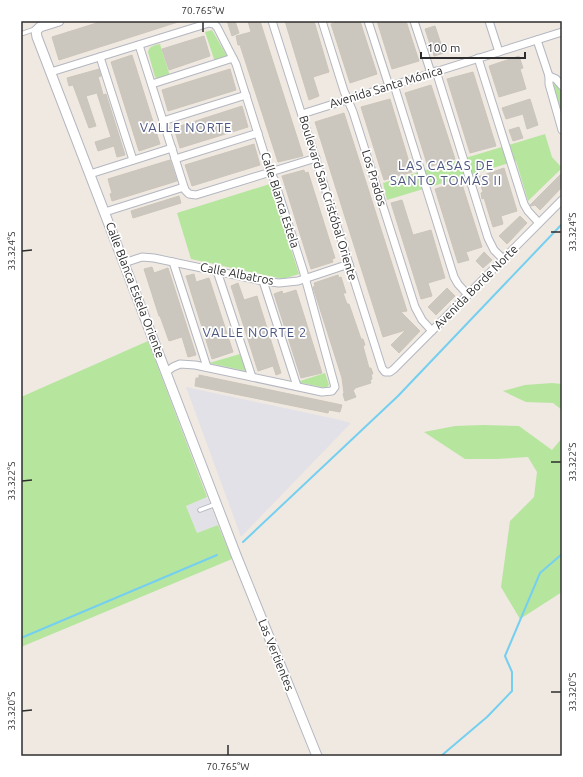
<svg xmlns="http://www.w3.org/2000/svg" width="583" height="777" font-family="Ubuntu,sans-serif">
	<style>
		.industrial { fill: #e3e1e8 }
		.green { fill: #b6e59e }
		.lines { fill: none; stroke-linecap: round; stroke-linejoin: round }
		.stream { stroke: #75cff0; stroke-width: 2 }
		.building { fill: #cbc7bf; stroke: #cbc5ba }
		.lane-casing { stroke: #b4b7c1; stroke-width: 5.5 }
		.street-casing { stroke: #b4b7c1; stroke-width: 9 }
		.secondary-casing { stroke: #b4b7c1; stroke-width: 11 }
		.lane { stroke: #fff; stroke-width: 3.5 }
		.street { stroke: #fff; stroke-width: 7 }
		.secondary { stroke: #fff; stroke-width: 9 }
		.ticks { fill: none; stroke: #2e2e2e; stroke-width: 1.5 }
		.labels { text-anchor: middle; stroke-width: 3.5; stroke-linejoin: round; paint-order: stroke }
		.street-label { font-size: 12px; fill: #2e2e2e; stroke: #fff }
		.neighbourhood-label { font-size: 13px; letter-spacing: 1px; fill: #4d5680; stroke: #fff }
		.neatline { fill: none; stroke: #2e2e2e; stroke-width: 1.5 }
		.ticks-label { font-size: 10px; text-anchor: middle; fill: #2e2e2e }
	</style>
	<rect width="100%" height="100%" fill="#efe9e1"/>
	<!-- industrial -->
	<g class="industrial">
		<path d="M 186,387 L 336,419 L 351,423 L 241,537 Z"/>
		<path d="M 207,497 L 218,525 L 197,533 L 186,506 Z"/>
	</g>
	<!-- green -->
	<g class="green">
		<path d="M 212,30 L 227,56 L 215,62 L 205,32 Z"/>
		<path d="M 160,44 L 170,76 L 159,79 L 155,77 L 148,52 C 149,46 155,45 160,44 Z"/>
		<path d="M 555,82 C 565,88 562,103 562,113 C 559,104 551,92 555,82 Z"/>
		<path d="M 545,134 L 552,157 L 562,168 L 528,201 L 516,161 L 387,200 L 383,183 Z"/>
		<path d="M 270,184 L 299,274 L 283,279 L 191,259 L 177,213 Z"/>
		<path d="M 148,341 L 207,497 L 186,506 L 197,533 L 218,525 L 232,559 L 21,647 L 21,397 Z"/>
		<path d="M 240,354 L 246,371 L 209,363 Z"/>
		<path d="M 325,373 L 329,385 L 326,388 L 297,382 Z"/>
		<path d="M 552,383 L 562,384 L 562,410 L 553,403 L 526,402 L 503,391 L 525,385 Z"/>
		<path d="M 483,425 L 519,426 L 552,450 L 562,438 L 562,592 L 520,619 L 501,587 L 510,521 L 534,497 L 537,472 L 528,457 L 496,459 L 465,459 L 424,432 L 455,426 Z"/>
	</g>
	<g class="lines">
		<!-- stream -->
		<g class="stream">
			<path d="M 243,542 L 398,396 L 562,224"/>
			<path d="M 21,638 L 217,555"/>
			<path d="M 441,756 L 487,717 L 512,691 L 512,672 L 505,656 L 540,573 L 562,554"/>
		</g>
	</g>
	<!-- building -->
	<g class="building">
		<path d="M 103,21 L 178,21 L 178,22 L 59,60 L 52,37 Z"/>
		<path d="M 227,21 L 235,21 L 239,33 L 232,36 Z"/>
		<path d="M 248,21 L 260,21 L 303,156 L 278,162 L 240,45 L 238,45 L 236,36 L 251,32 Z"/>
		<path d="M 285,21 L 314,21 L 329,72 L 313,77 L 319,96 L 309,100 Z"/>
		<path d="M 340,21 L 360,21 L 377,74 L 350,83 L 331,24 Z"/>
		<path d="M 377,21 L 406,21 L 419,61 L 392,69 Z"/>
		<path d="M 435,26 L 444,53 L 434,56 L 425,29 Z"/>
		<path d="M 204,36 L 210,56 L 169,70 L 162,49 Z"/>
		<path d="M 132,55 L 160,144 L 139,151 L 111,62 Z"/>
		<path d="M 519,56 L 523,68 L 520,69 L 526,89 L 499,97 L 489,66 Z"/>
		<path d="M 99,69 L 101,76 L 98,77 L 101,87 L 103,95 L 106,94 L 125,155 L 117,157 L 114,146 L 98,151 L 95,142 L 111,137 L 97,93 L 86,96 L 96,126 L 89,128 L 73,85 L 69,86 L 67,78 Z"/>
		<path d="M 230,69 L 236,90 L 168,111 L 162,90 Z"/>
		<path d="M 473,72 L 496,146 L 470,153 L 447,79 Z"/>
		<path d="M 431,85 L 455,159 L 428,167 L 405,93 Z"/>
		<path d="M 390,99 L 412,172 L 384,180 L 361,107 Z"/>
		<path d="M 530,99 L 538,125 L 527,129 L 523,114 L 506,119 L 502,108 Z"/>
		<path d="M 242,106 L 248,127 L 180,148 L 174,128 Z"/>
		<path d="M 344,113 L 407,311 L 401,312 L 420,331 L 399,353 L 391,345 L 406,330 L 383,337 L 315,122 Z"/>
		<path d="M 519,127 L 523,138 L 513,141 L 509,130 Z"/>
		<path d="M 254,144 L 260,165 L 192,186 L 185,165 Z"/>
		<path d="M 170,160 L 177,181 L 112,201 L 110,194 L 112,193 L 108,179 Z"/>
		<path d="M 504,168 L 517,211 L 501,216 L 503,224 L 493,227 L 484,198 L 482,199 L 481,193 L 483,192 L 478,177 Z"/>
		<path d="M 304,170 L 305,173 L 308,172 L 335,258 L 332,259 L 333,262 L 311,269 L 282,176 Z"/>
		<path d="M 562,173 L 562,187 L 540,210 L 535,205 L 531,206 L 530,205 Z"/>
		<path d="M 461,181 L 482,247 L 466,252 L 469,260 L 458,263 L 435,189 Z"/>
		<path d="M 179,196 L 181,203 L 133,218 L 131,211 Z"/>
		<path d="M 402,200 L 413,235 L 431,230 L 445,278 L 428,283 L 432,296 L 421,299 L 391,203 Z"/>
		<path d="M 520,216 L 527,223 L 507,244 L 499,236 Z"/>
		<path d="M 484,252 L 492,260 L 483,268 L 476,261 Z"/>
		<path d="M 152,267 L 154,273 L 168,268 L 196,355 L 188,357 L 182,337 L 169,341 L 160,316 L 159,316 L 144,269 Z"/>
		<path d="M 194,274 L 196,282 L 209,278 L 233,352 L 212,359 L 186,276 Z"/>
		<path d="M 338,275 L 339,278 L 341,277 L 346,293 L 343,293 L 347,304 L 349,304 L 361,339 L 363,339 L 365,345 L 363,346 L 369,368 L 371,368 L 373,374 L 371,374 L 372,379 L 370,380 L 371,383 L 355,388 L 355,389 L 353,390 L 356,397 L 345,401 L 343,394 L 344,393 L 342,378 L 313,287 L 315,286 L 314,283 Z"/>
		<path d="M 238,283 L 244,300 L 257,296 L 281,373 L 276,375 L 273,366 L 258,371 L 231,286 Z"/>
		<path d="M 447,288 L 455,296 L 436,315 L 428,307 Z"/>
		<path d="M 296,290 L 322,373 L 301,378 L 274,294 L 282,291 L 283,294 Z"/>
		<path d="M 199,375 L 342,405 L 340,412 L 329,410 L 328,413 L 195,386 L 196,378 L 199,378 Z"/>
	</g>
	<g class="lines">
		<!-- lane casing -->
		<g class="lane-casing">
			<g id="lane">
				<path d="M 21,34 L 35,29"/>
				<path d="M 200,510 L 216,504"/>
			</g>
		</g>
		<!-- street casing -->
		<g class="street-casing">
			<g id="street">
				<path d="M 272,21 L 382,368 L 385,372 L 390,372 L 394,369 L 562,200"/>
				<path d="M 322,21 L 344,91 L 353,112 L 415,307 L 422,320 L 432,331"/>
				<path d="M 368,21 L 389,86"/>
				<path d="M 414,21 L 431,73"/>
				<path d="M 489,21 L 499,52"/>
				<path d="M 537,40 L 549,76 L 549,84 L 562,130"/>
				<path d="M 139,45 L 185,190 L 189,194 L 196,195 L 316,158"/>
				<path d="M 100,57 L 133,160"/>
				<path d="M 478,58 L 524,204 L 528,211 L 539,223"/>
				<path d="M 436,71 L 488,238 L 494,250 L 503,259"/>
				<path d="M 51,72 L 209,23 L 214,24 L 217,27 L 236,64 L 270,172 L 274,179 L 303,270 L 335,387 L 332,391 L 322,392 L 195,365 L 180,364 L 173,367 L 166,372"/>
				<path d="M 549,76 L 556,79 L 562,86"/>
				<path d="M 152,84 L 233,58"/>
				<path d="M 394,85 L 454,277 L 458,284 L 468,295"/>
				<path d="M 302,114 L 562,32"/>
				<path d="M 163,121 L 246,95"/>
				<path d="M 175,159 L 258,133"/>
				<path d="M 90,174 L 172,148"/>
				<path d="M 105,212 L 184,187"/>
				<path d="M 173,262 L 207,367"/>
				<path d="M 124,263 L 142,257 L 154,258 L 263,281 L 279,283 L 298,281 L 349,264"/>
				<path d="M 217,271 L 252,377"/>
				<path d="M 263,281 L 297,386"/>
			</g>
		</g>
		<!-- secondary casing -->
		<g class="secondary-casing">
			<path id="secondary" d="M 59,21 L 40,27 L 36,31 L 37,37 L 236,555 L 317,756"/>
		</g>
		<!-- lane -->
		<use href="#lane" class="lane"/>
		<!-- street -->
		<use href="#street" class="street"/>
		<!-- secondary -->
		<use href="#secondary" class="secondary"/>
	</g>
	<!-- ticks -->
	<path class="ticks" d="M 203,22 L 203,32M 551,232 L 561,232M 22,251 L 32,250M 551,462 L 561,462M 22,481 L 32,480M 551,692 L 561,692M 22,711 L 32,710M 228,745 L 228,755"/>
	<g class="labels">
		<!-- street labels -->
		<g class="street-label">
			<text transform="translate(386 87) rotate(-17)" y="4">Avenida Santa Mónica</text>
			<text transform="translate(374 178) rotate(73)" y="4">Los Prados</text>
			<text transform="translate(328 198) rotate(73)" y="4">Boulevard San Cristóbal Oriente</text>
			<text transform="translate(280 200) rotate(72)" y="4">Calle Blanca Estela</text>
			<text transform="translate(237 274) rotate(11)" y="4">Calle Albatros</text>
			<text transform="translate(476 287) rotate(-45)" y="4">Avenida Borde Norte</text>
			<text transform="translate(135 290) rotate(69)" y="4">Calle Blanca Estela Oriente</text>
			<text transform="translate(276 655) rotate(68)" y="4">Las Vertientes</text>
		</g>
		<!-- neighbourhood labels -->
		<g class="neighbourhood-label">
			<text x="186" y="132">VALLE NORTE</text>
			<text x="446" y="170">LAS CASAS DE<tspan x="446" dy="15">SANTO TOMÁS II</tspan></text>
			<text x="255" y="337">VALLE NORTE 2</text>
		</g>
	</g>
	<!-- border -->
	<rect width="583" height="777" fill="none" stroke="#ffffff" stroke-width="44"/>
	<!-- scale -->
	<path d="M421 52v6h104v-6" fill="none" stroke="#2e2e2e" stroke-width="2"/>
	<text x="427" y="52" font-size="12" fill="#2e2e2e" stroke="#ffffff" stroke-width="3" paint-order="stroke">100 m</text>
	<rect x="22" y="22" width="539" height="733" class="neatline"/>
	<g class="ticks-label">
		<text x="203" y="14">70.765°W</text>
		<text transform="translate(572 232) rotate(-90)" y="4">33.324°S</text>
		<text transform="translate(11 251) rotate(-90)" y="4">33.324°S</text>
		<text transform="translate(572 462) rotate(-90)" y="4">33.322°S</text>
		<text transform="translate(11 481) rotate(-90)" y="4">33.322°S</text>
		<text transform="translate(572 692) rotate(-90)" y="4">33.320°S</text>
		<text transform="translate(11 711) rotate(-90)" y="4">33.320°S</text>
		<text x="228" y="770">70.765°W</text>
	</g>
</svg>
